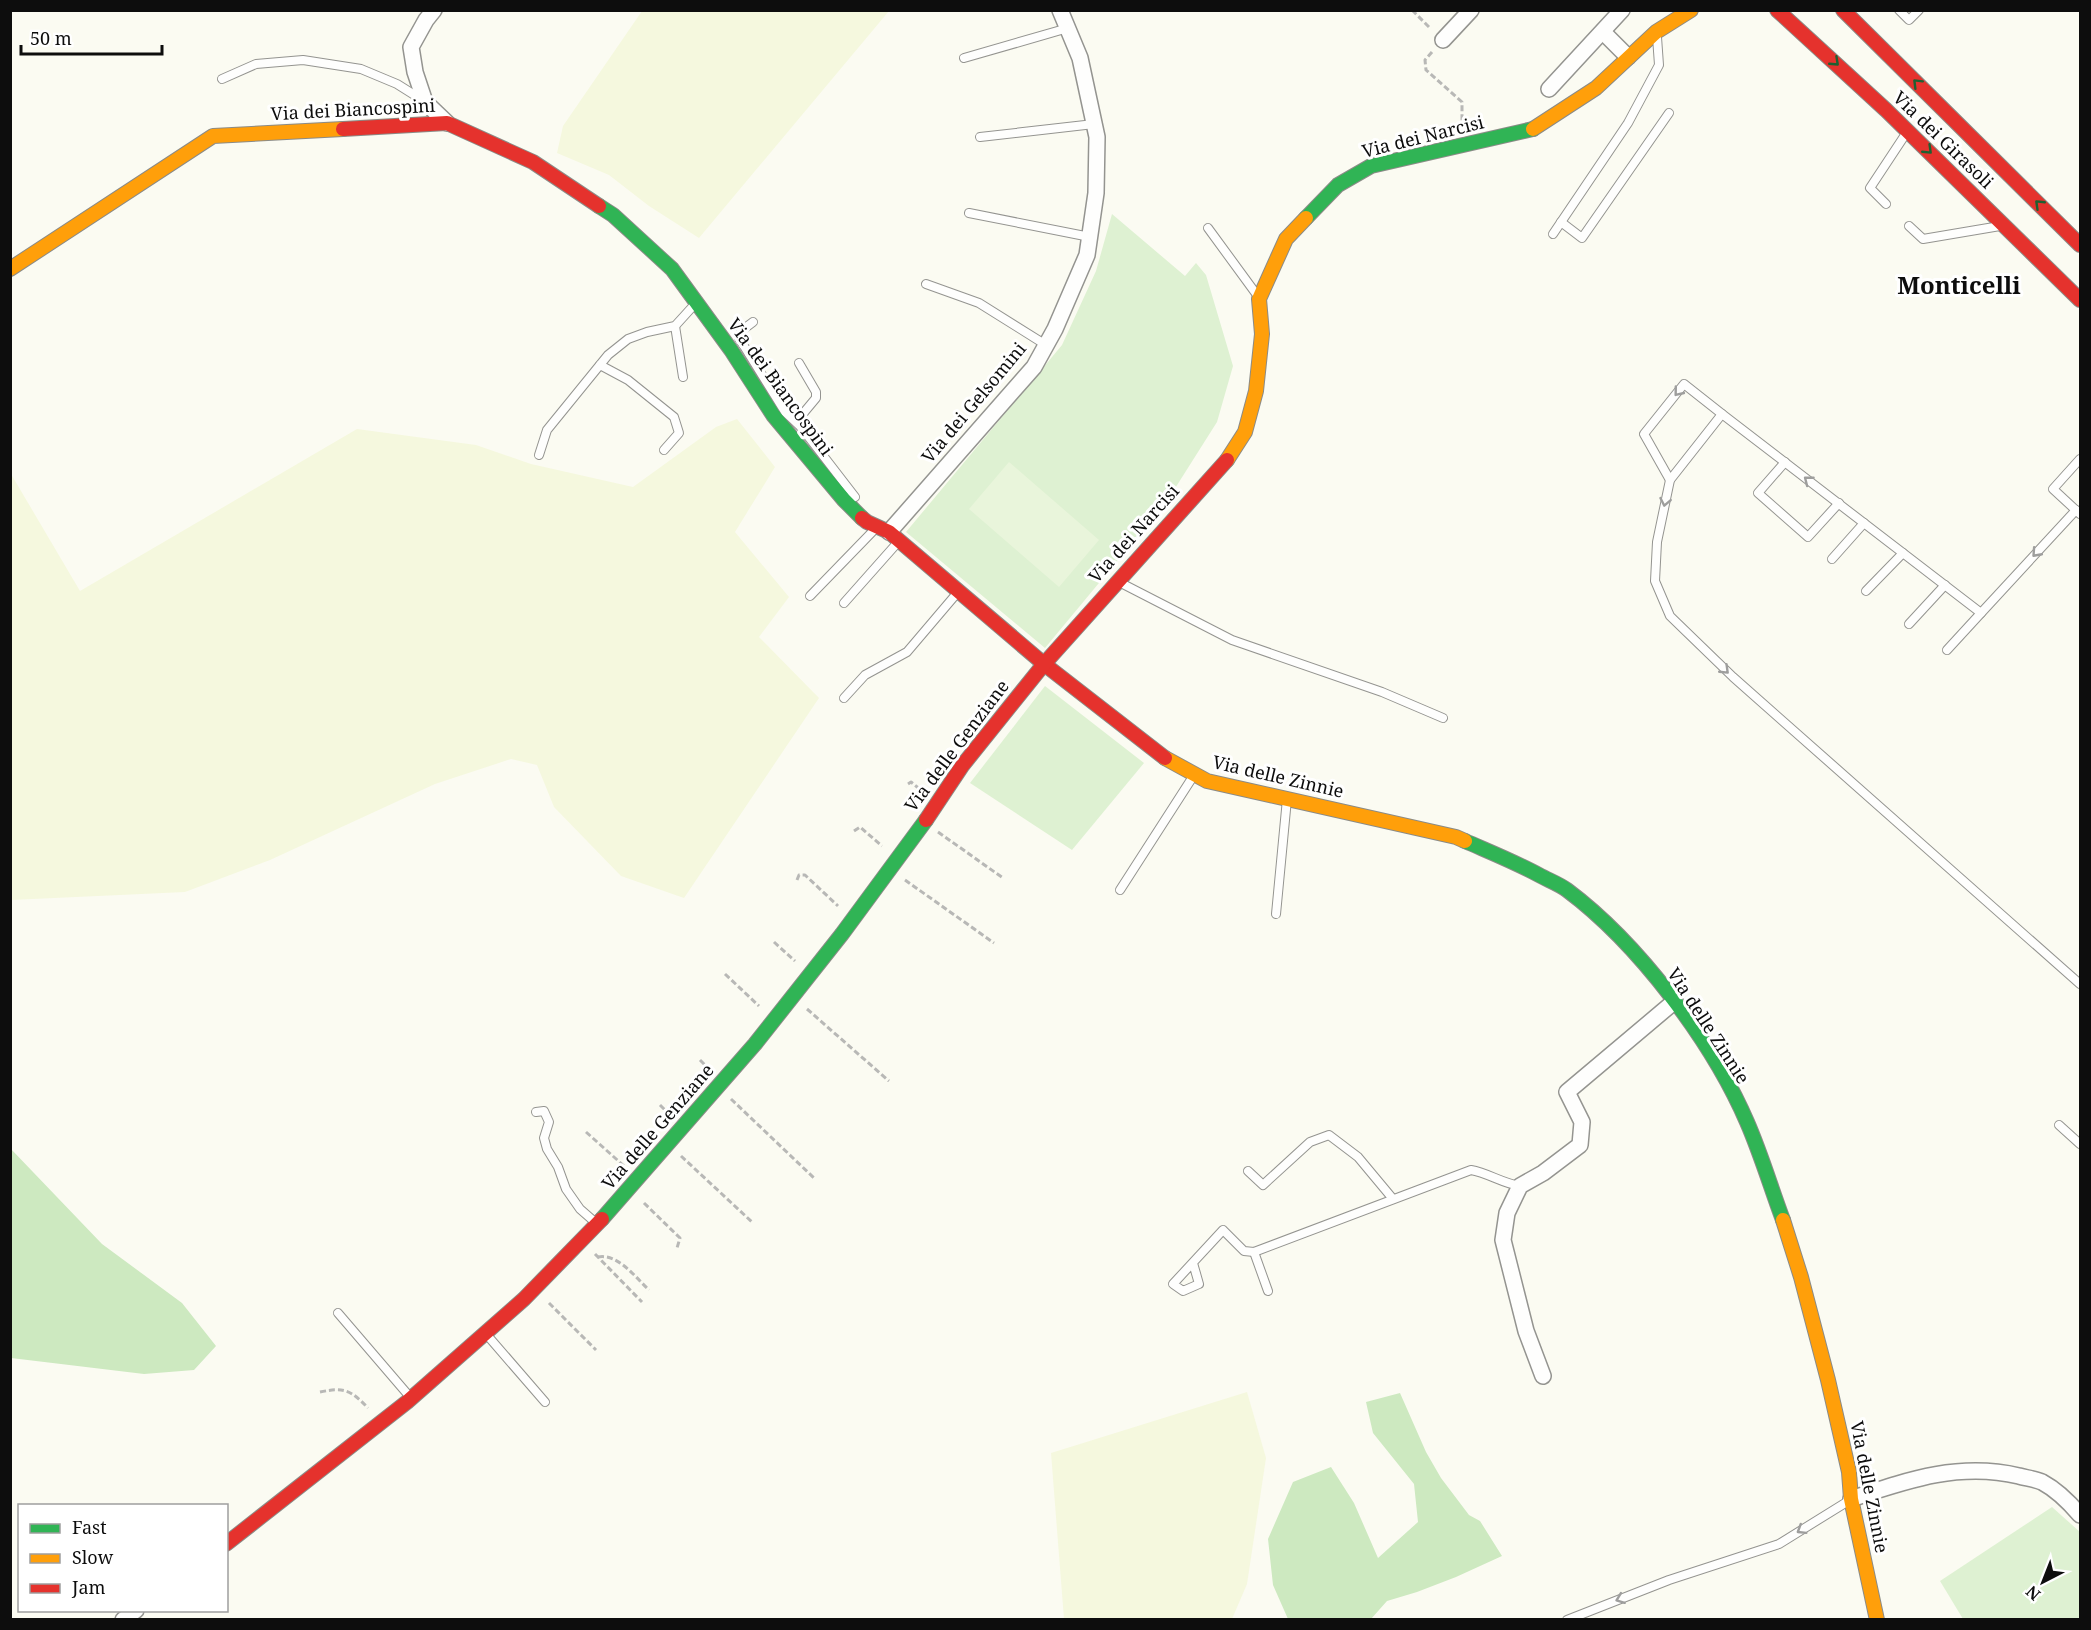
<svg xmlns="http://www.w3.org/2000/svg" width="2091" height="1630" font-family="'Noto Serif',serif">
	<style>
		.farmland { fill: #f5f8de }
		.green { fill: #def1d2 }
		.forest { fill: #cde9c0 }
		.pitch { fill: #e9f5db }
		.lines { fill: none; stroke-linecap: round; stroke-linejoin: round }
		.lane-casing { stroke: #949490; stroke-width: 10 }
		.street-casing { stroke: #949490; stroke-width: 18 }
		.fast-casing { stroke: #8b8b87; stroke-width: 16 }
		.slow-casing { stroke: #8b8b87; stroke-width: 16 }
		.jam-casing { stroke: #8b8b87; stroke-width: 16 }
		.path { stroke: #b8b8b6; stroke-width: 3; stroke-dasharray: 6 3; stroke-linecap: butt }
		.lane { stroke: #fefefd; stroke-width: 8 }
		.street { stroke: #fefefd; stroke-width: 15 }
		.fast { stroke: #30b455; stroke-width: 14 }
		.slow { stroke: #ff9f0a; stroke-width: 14 }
		.jam { stroke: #e5322d; stroke-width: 14 }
		.oneway { stroke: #1e6031 }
		.oneway2 { stroke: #9e9e9d }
		.labels { text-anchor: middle; stroke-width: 6; stroke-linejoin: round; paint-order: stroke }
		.street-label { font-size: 18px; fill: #0d0d0d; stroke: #fff }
		.district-label { font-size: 24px; font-weight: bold; fill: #0d0d0d; stroke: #fff }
	</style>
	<rect width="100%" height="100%" fill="#fbfbf2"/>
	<!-- farmland -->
	<g class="farmland">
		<path d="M 642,11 L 642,10 L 889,11 L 699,238 L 649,206 L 609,175 L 557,153 L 563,126 Z"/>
		<path d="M 737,419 L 775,467 L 735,532 L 789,597 L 759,637 L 819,698 L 684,898 L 621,876 L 554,807 L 537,765 L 511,759 L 435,784 L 270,860 L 185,892 L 11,900 L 11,474 L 80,591 L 357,429 L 476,445 L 531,464 L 633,487 L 716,427 Z"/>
		<path d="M 1247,1392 L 1266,1458 L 1247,1584 L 1232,1619 L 1064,1619 L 1051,1453 Z"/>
	</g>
	<!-- green -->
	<g class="green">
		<path d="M 1112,214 L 1185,276 L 1196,263 L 1206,275 L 1233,366 L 1217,422 L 1167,501 L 1045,648 L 906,532 L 1062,345 L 1096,271 Z"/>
		<path d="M 1045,686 L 1144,763 L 1072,850 L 970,783 Z"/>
		<path d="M 2052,1507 L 2080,1532 L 2080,1619 L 1963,1619 L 1940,1581 Z"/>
	</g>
	<!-- forest -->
	<g class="forest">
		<path d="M 10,1148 L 102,1244 L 182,1303 L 216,1346 L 194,1370 L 144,1374 L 11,1358 Z"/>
		<path d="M 1400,1393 L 1426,1452 L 1441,1478 L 1469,1515 L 1480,1521 L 1502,1556 L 1456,1577 L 1417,1592 L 1387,1601 L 1371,1619 L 1288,1619 L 1273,1585 L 1268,1539 L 1293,1482 L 1331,1467 L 1354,1503 L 1378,1558 L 1418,1522 L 1414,1484 L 1373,1433 L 1366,1402 Z"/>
	</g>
	<!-- pitch -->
	<path class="pitch" d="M 1009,462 L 1099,540 L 1059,587 L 969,509 Z"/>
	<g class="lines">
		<!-- lane casing -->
		<g class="lane-casing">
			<g id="lane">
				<path d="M 1899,10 L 1909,20 L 1919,10"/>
				<path d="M 964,58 L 1068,28"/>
				<path d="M 222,79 L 256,64 L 303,60 L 361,69 L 397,84 L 424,101"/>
				<path d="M 980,137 L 1094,124"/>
				<path d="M 1886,204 L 1870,188 L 1907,132"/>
				<path d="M 969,213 L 1090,237"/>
				<path d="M 1561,222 L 1582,238 L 1669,113"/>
				<path d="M 1909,226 L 1923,239 L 2000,226"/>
				<path d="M 1208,228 L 1257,295"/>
				<path d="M 1553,234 L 1628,123 L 1659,65 L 1657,37"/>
				<path d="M 926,284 L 979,303 L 1046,345"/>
				<path d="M 753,322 L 741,331 L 739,338 L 785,412 L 801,427 L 855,497"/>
				<path d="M 675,326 L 683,377"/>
				<path d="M 799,363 L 816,392 L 816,398 L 801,416 L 801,427"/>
				<path d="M 600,365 L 628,380 L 674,417 L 679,433 L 664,450"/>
				<path d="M 539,455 L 547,430 L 608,355 L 628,339 L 647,332 L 675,326 L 695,304"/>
				<path d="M 2080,459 L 2053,489 L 2080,514"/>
				<path d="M 1785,462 L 1758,493 L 1808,537 L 1839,503"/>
				<path d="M 1670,480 L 1644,434 L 1684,384 L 1722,414"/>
				<path d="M 2076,510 L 1981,613 L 1722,414 L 1670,480 L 1657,542 L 1655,581 L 1670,616 L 1733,677 L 2080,984"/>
				<path d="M 1832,559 L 1864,523"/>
				<path d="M 1119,582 L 1232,640 L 1382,692 L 1443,718"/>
				<path d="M 1866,591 L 1903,553"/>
				<path d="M 810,596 L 876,528"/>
				<path d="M 844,603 L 899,541"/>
				<path d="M 1909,624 L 1945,585"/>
				<path d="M 1947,650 L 1981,613"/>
				<path d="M 844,698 L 865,675 L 907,652 L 958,592"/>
				<path d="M 1120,890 L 1194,775"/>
				<path d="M 1276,914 L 1287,799"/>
				<path d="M 536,1112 L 544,1111 L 549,1122 L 544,1138 L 547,1149 L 558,1167 L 566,1189 L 580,1209 L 596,1223"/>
				<path d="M 2059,1125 L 2080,1144"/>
				<path d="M 1248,1171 L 1263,1185 L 1310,1142 L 1329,1135 L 1358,1157 L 1393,1199"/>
				<path d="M 1254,1252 L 1268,1291"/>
				<path d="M 1193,1263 L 1199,1284 L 1183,1291 L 1173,1284 L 1223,1230 L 1244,1251 L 1254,1252 L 1471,1170 C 1488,1173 1502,1183 1520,1186"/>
				<path d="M 338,1313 L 410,1397"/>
				<path d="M 487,1335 L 545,1402"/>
				<path d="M 1567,1620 L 1669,1580 L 1779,1544 L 1850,1500"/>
			</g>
		</g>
		<!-- street casing -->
		<g class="street-casing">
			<g id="street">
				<path d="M 434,10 L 426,20 L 411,47 L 415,72 L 425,102 L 447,123"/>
				<path d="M 1603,32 L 1628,57"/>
				<path d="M 1443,40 L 1471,10"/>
				<path d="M 1549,89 L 1622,10"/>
				<path d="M 889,532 L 1034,367 L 1055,329 L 1087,255 L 1096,193 L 1097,137 L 1080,58 L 1060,10"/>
				<path d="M 1543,1376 L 1526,1331 L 1503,1240 L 1507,1213 L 1520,1186 L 1543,1173 L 1580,1145 L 1582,1122 L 1567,1092 L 1675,1001"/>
				<path d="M 1851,1499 C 1908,1480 1959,1462 2019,1476 C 2026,1478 2035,1479 2042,1482 C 2057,1490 2069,1502 2080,1515"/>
				<path d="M 123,1620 L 136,1610"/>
			</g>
		</g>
		<!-- fast casing -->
		<g class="fast-casing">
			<g id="fast">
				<path d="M 599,206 L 613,215 L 672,269 L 731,350 L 773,415 L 844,500 L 862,518"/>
				<path d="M 1306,218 L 1338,185 L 1371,166 L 1533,129"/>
				<path d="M 1465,841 C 1490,852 1515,862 1539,875 C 1548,880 1559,884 1567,890 C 1638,943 1712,1041 1747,1122 C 1761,1154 1771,1188 1783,1220"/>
				<path d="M 602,1219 L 755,1044 L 842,934 L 926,820"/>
			</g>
		</g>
		<!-- slow casing -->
		<g class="slow-casing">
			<g id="slow">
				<path d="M 1533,129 L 1596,88 L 1656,32 L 1691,10"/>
				<path d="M 10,269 L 213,136 L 343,129"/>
				<path d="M 1227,460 L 1245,432 L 1256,391 L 1262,334 L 1259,299 L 1286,239 L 1306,218"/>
				<path d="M 1165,758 L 1207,781 L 1456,837 L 1465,841"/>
				<path d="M 1783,1220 L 1801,1277 L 1828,1380 L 1849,1472 L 1851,1499 L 1877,1620"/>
			</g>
		</g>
		<!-- jam casing -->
		<g class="jam-casing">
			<g id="jam">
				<path d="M 1777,10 L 1886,110 L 2080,300"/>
				<path d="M 1843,10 L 2080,245"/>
				<path d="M 343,129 L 447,123 L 533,162 L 599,206"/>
				<path d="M 862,518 L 867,522 L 889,532 L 1044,664 L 1165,758"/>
				<path d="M 926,820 L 962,766 L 1044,664 L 1227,460"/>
				<path d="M 226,1544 L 407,1402 L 524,1299 L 602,1219"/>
			</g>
		</g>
		<!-- path -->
		<g class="path">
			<path d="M 1412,10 L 1430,28"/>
			<path d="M 1432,52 L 1425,60 L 1426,70 L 1462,102 L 1462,127"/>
			<path d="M 908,784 L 911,782 L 922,791"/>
			<path d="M 854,831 L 860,827 L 882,846"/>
			<path d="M 938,832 L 1003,878"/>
			<path d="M 797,880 L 799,875 L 805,875 L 838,906"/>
			<path d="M 905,880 L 994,943"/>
			<path d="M 774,942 L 795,961"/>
			<path d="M 725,974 L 759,1006"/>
			<path d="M 807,1009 L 889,1081"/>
			<path d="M 700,1060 L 709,1069"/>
			<path d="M 731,1099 L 814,1178"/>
			<path d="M 660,1105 L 669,1114"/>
			<path d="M 586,1132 L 624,1166"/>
			<path d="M 681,1156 L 752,1222"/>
			<path d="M 644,1203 L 680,1238 L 677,1248"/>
			<path d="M 595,1254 L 642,1302"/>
			<path d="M 598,1257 C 618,1253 636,1278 649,1290"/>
			<path d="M 549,1303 L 596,1350"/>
			<path d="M 320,1392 C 344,1387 351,1390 368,1408"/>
		</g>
		<!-- lane -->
		<use href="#lane" class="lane"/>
		<!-- street -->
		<use href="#street" class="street"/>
		<!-- fast -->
		<use href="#fast" class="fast"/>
		<!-- slow -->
		<use href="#slow" class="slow"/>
		<!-- jam -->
		<use href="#jam" class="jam"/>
	</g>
	<!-- one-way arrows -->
	<defs><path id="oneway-chevron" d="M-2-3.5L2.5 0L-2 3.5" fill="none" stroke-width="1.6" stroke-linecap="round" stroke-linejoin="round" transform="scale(1.5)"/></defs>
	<g class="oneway">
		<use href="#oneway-chevron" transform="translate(1835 62) rotate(43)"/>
		<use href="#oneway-chevron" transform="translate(1917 83) rotate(-135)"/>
		<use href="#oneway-chevron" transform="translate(1928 150) rotate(44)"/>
		<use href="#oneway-chevron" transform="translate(2039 204) rotate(-136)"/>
	</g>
	<g class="oneway2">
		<use href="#oneway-chevron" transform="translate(1678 392) rotate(129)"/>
		<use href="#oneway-chevron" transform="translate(1808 480) rotate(-142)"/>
		<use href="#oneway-chevron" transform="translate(1665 502) rotate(101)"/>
		<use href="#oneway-chevron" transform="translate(2036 553) rotate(132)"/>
		<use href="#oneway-chevron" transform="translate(1725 670) rotate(44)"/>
		<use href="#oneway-chevron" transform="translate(1801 1530) rotate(148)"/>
		<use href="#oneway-chevron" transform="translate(1620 1599) rotate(159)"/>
	</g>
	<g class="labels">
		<!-- street labels -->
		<g class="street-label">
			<text transform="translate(353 110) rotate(-3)" y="6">Via dei Biancospini</text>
			<text transform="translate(1423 137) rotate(-14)" y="6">Via dei Narcisi</text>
			<text transform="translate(1943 140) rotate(44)" y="6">Via dei Girasoli</text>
			<text transform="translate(780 387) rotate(54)" y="6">Via dei Biancospini</text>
			<text transform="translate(974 403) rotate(-50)" y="6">Via dei Gelsomini</text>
			<text transform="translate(1134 534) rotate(-48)" y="6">Via dei Narcisi</text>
			<text transform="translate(957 746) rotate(-53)" y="6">Via delle Genziane</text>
			<text transform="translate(1278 777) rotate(13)" y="6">Via delle Zinnie</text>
			<text transform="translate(1708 1026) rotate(57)" y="6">Via delle Zinnie</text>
			<text transform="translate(658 1127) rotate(-49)" y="6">Via delle Genziane</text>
			<text transform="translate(1869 1487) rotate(79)" y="6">Via delle Zinnie</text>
		</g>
		<!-- district labels -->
		<g class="district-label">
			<text x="1959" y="294">Monticelli</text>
		</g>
	</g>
	<!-- border -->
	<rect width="2091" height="1630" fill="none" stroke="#0d0d0d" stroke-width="24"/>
	<!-- legend -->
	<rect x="18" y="1504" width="210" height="108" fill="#ffffff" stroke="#9e9e9e" stroke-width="1.5"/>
	<rect x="30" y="1524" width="30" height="9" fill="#30b455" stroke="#9e9e9e" stroke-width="1.5"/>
	<text x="72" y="1534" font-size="18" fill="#0d0d0d">Fast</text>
	<rect x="30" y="1554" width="30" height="9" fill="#ff9f0a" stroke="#9e9e9e" stroke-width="1.5"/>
	<text x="72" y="1564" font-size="18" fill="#0d0d0d">Slow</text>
	<rect x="30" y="1584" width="30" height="9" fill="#e5322d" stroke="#9e9e9e" stroke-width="1.5"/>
	<text x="72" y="1594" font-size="18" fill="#0d0d0d">Jam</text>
	<!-- north arrow -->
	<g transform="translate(2043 1582) rotate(222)" stroke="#ffffff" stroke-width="4.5" paint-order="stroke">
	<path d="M0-4.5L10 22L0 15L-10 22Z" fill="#0d0d0d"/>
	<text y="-9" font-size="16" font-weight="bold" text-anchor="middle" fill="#0d0d0d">N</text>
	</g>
	<!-- scale -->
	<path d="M21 45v9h141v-9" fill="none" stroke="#0d0d0d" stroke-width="3"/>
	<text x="30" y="45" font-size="18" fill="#0d0d0d" stroke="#ffffff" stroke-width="4.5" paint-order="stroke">50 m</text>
</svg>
